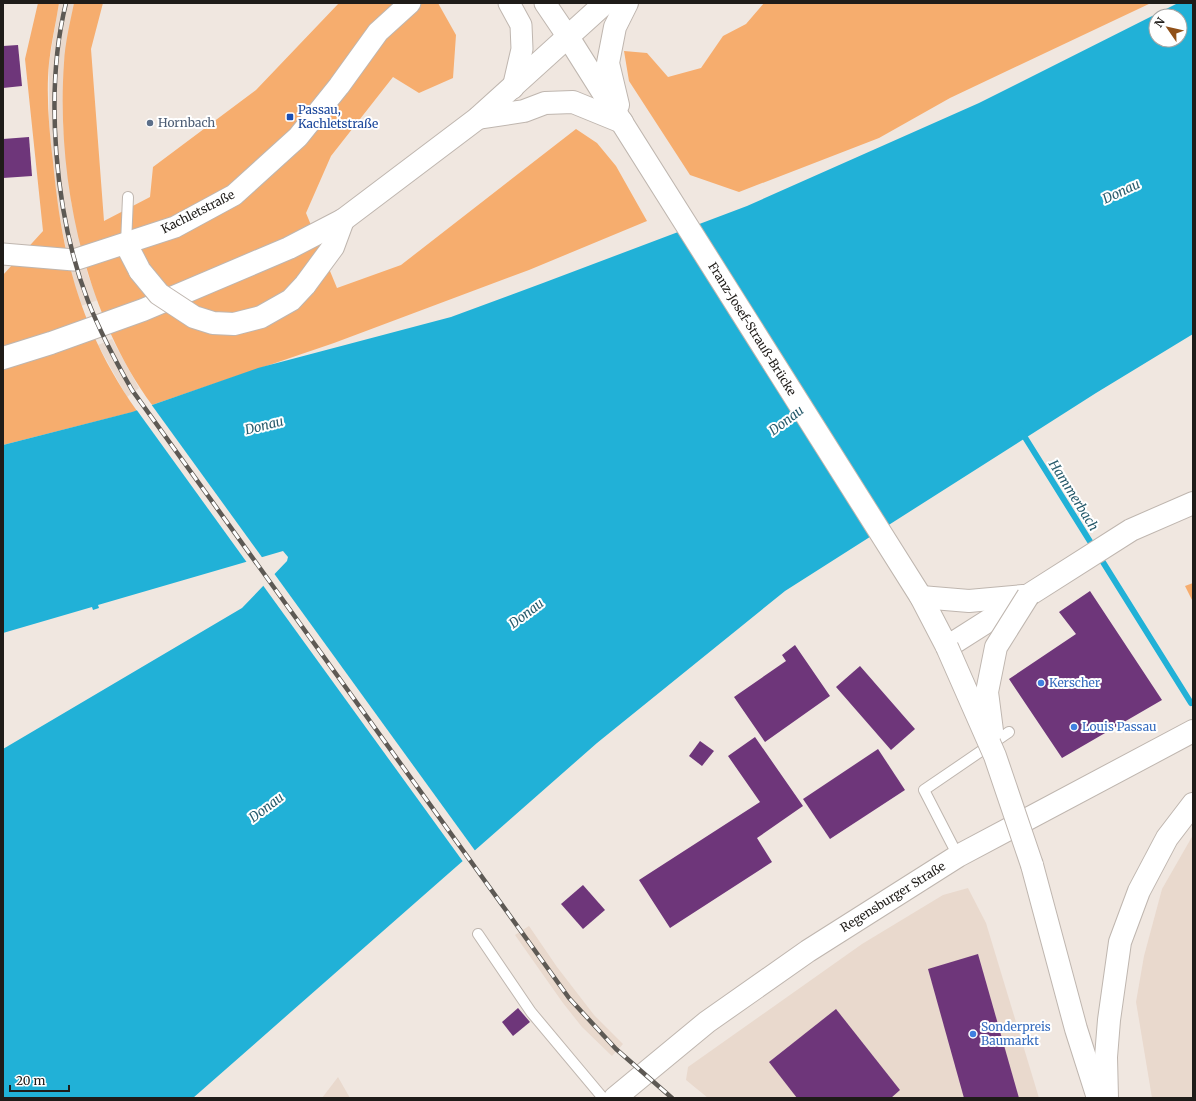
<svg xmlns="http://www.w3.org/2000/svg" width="1196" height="1101" font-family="Merriweather,serif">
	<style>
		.built { fill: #e9d9cd }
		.green { fill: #f6ad6e }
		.water { fill: #21b1d7; fill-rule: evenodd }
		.pier { fill: #f0e7e0 }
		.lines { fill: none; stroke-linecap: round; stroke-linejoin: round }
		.stream { stroke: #21b1d7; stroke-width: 6 }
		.building { fill: #6e367a }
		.service-casing { stroke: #bfb6af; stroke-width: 12 }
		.minor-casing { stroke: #bfb6af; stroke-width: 23 }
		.primary-casing { stroke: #bfb6af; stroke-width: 24 }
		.service { stroke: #fff; stroke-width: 10 }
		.minor { stroke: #fff; stroke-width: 21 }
		.primary { stroke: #fff; stroke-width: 22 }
		.rail-casing { stroke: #5d5954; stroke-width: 4.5 }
		.rail { stroke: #fff; stroke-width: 3; stroke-dasharray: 9; stroke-linecap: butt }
		.primary-bridge-casing { stroke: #bfb6af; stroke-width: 24; stroke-linecap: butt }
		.primary-bridge { stroke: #fff; stroke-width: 22 }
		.transit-dot { fill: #1a4fb4; stroke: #fff; stroke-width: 1.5 }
		.service-dot { fill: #5c6f8a; stroke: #fff; stroke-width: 1.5 }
		.shop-dot { fill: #3f7fe0; stroke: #fff; stroke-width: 1.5 }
		.labels { text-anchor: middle; stroke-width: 4; stroke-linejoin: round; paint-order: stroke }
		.transit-label { font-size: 12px; fill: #164399; stroke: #fff; text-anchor: start }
		.service-label { font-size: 12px; fill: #4e5e75; stroke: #fff; text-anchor: start }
		.street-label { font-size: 12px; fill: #1f1c19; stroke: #fff }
		.shop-label { font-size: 12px; fill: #366cbe; stroke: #fff; text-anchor: start }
		.water-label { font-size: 13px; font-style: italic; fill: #275b6c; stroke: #fff }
	</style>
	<rect width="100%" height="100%" fill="#f0e7e0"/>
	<!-- built -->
	<g class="built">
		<path d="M 59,3 L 74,3 L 64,62 L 63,124 L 71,201 L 88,275 L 98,300 L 81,306 L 72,277 L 57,206 L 49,129 L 49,63 Z"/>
		<path d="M 112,339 L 139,388 L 127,397 L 98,345 Z"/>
		<path d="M 1193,835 L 1193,1098 L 1152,1098 L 1136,1002 L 1144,956 L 1162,889 Z"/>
		<path d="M 968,888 L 986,923 L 1039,1098 L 708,1098 L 686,1080 L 688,1067 L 862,944 L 943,895 Z"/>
		<path d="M 529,926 L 557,967 L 594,1015 L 623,1044 L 612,1056 L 582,1027 L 563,1003 L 515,935 Z"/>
		<path d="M 338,1077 L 350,1098 L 322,1098 Z"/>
	</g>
	<!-- green -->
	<g class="green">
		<path d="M 38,3 L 59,3 C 56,23 51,43 49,63 C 46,95 49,130 53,162 C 62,258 81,331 137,411 L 3,445 L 3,275 L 43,231 L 25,59 Z"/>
		<path d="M 74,3 L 103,3 L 91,49 L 104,221 L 150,197 L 153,167 L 256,90 L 339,3 L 438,3 L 456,35 L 453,78 L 419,93 L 393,77 L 331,156 L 306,213 L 337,288 L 401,265 L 576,129 L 597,143 L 616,166 L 647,221 L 529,270 L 334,343 L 152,405 C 84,312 56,177 64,63 C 65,43 70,23 74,3 Z"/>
		<path d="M 764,3 L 1151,3 L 950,98 L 879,138 L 739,192 L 690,175 L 629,81 L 624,51 L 647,53 L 668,77 L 701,68 L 723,36 L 746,24 Z"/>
		<path d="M 1193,583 L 1193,602 L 1185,586 Z"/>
	</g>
	<!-- water -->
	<path class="water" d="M 1178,3 L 1193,3 L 1193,334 L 1096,393 L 785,591 L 597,743 L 193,1098 L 3,1098 L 3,749 L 242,608 L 287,561 L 288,557 L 283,551 L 98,605 L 99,608 L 93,610 L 92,607 L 3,633 L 3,445 L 132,412 L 258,368 L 451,317 L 543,283 L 747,206 L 979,103 ZM 1156,16 L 1180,16 L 1180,40 L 1156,40 Z"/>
	<!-- pier -->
	<g class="pier">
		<path d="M 151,404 L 264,560 L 248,564 L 136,409 Z"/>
		<path d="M 273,572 L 476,852 L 464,863 L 262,584 Z"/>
	</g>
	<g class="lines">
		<!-- stream -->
		<path class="stream" d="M 1021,431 L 1191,703"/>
	</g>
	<!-- building -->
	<g class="building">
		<path d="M 18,45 L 22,86 L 3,88 L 3,46 Z"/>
		<path d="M 29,137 L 32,176 L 3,178 L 3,139 Z"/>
		<path d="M 1090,591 L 1162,700 L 1062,758 L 1009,679 L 1076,634 L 1059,612 Z"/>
		<path d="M 795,645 L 830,696 L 765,742 L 734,697 L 786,661 L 782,655 Z"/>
		<path d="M 860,666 L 915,729 L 891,750 L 836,687 Z"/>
		<path d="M 755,737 L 803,806 L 757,838 L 772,862 L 670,928 L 639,880 L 760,802 L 728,756 Z"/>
		<path d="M 700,741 L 714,751 L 702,766 L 689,756 Z"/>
		<path d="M 878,749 L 905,790 L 830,839 L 803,799 Z"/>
		<path d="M 583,885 L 605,910 L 583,929 L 561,904 Z"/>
		<path d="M 978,954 L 1019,1098 L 964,1098 L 928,969 Z"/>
		<path d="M 518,1008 L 530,1022 L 513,1036 L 502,1022 Z"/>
		<path d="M 836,1009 L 900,1090 L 891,1098 L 797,1098 L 769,1062 Z"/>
	</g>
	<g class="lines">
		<!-- service casing -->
		<g class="service-casing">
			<g id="service">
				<path d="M 126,244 L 128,197"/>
				<path d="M 958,856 L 924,790 L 1009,732"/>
				<path d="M 478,934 L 531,1012 L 603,1098"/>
			</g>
		</g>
		<!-- minor casing -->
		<g class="minor-casing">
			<g id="minor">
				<path d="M 509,3 L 521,25 L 522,49 L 513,88"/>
				<path d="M 545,3 L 568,37"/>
				<path d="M 3,254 L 74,260 L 175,227 L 234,195 L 298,137 L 339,86 L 378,32 L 410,3"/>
			</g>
		</g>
		<!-- primary casing -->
		<g class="primary-casing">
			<g id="primary">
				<path d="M 568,37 L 921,597 L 947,647 L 1131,530 L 1193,503"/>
				<path d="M 618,105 L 608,63 L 615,27 L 627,3"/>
				<path d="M 478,118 L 524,111 L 545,103 L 573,102 L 622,122"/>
				<path d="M 126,244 L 140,271"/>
				<path d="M 305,285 L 333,247 L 343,220"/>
				<path d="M 3,358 L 51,343 L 143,310 L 289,248 L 343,220 L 478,118 L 605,3"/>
				<path d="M 921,597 L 969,601 L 1023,596"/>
				<path d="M 1032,865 L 1076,1029 L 1098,1098"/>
				<path d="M 615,1098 L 707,1022 L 808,951 L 958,856 L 1193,731"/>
				<path d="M 1107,1098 L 1106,1057 L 1109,1020 L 1120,942 L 1139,891 L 1167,838 L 1193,804"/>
			</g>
		</g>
		<!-- service -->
		<use href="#service" class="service"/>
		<!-- minor -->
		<use href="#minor" class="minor"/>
		<!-- primary -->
		<use href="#primary" class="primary"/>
		<!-- rail casing -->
		<g class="rail-casing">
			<path id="rail" d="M 66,3 C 44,92 55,216 88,301 C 100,332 116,362 132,390 L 569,998 L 616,1049 L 672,1098"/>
		</g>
		<!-- rail -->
		<use href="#rail" class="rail"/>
		<!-- primary-bridge casing -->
		<g class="primary-bridge-casing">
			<g id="primary-bridge">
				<path d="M 140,271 L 159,294 L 194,317 L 213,323 L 234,324 L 261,317 L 291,300 L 305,285"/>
				<path d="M 947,647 L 995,756 L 1032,865"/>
				<path d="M 992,731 L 987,692 L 996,647 L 1028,596"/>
			</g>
		</g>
		<!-- primary-bridge -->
		<use href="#primary-bridge" class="primary-bridge"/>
	</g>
	<!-- markers -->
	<rect class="transit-dot" x="286" y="113" width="8" height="8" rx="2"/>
	<circle class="service-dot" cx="150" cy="123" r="4"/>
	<g class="shop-dot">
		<circle cx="1041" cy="683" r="4"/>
		<circle cx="1074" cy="727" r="4"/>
		<circle cx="973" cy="1034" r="4"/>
	</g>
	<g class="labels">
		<!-- transit labels -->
		<g class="transit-label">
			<text x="298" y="114">Passau,<tspan x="298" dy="14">Kachletstraße</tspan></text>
		</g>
		<!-- service labels -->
		<g class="service-label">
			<text x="158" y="127">Hornbach</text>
		</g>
		<!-- street labels -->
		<g class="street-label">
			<text transform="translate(198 212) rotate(-27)" y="4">Kachletstraße</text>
			<text transform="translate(752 329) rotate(58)" y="4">Franz-Josef-Strauß-Brücke</text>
			<text transform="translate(893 897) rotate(-32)" y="4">Regensburger Straße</text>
		</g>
		<!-- shop labels -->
		<g class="shop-label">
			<text x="1049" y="687">Kerscher</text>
			<text x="1082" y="731">Louis Passau</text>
			<text x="981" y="1031">Sonderpreis<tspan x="981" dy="14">Baumarkt</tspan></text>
		</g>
		<!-- water labels -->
		<g class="water-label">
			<text transform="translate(1121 191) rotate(-25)" y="5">Donau</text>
			<text transform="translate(786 420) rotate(-37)" y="5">Donau</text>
			<text transform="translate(264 425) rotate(-14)" y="5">Donau</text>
			<text transform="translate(1074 495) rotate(58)" y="5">Hammerbach</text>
			<text transform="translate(526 613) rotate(-37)" y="5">Donau</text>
			<text transform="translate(266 807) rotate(-37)" y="5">Donau</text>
		</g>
	</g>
	<!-- border -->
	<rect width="1196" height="1101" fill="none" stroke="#1f1c19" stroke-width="8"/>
	<!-- north arrow -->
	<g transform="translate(1168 28) rotate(304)"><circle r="19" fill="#ffffff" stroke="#a5a4a3"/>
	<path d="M0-3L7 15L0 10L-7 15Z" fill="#905018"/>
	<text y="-6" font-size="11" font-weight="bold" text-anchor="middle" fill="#1f1c19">N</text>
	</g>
	<!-- scale -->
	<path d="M10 1085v6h59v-6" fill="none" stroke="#1f1c19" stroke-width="2"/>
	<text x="16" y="1085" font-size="12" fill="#1f1c19" stroke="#ffffff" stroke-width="3" paint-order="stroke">20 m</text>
</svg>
